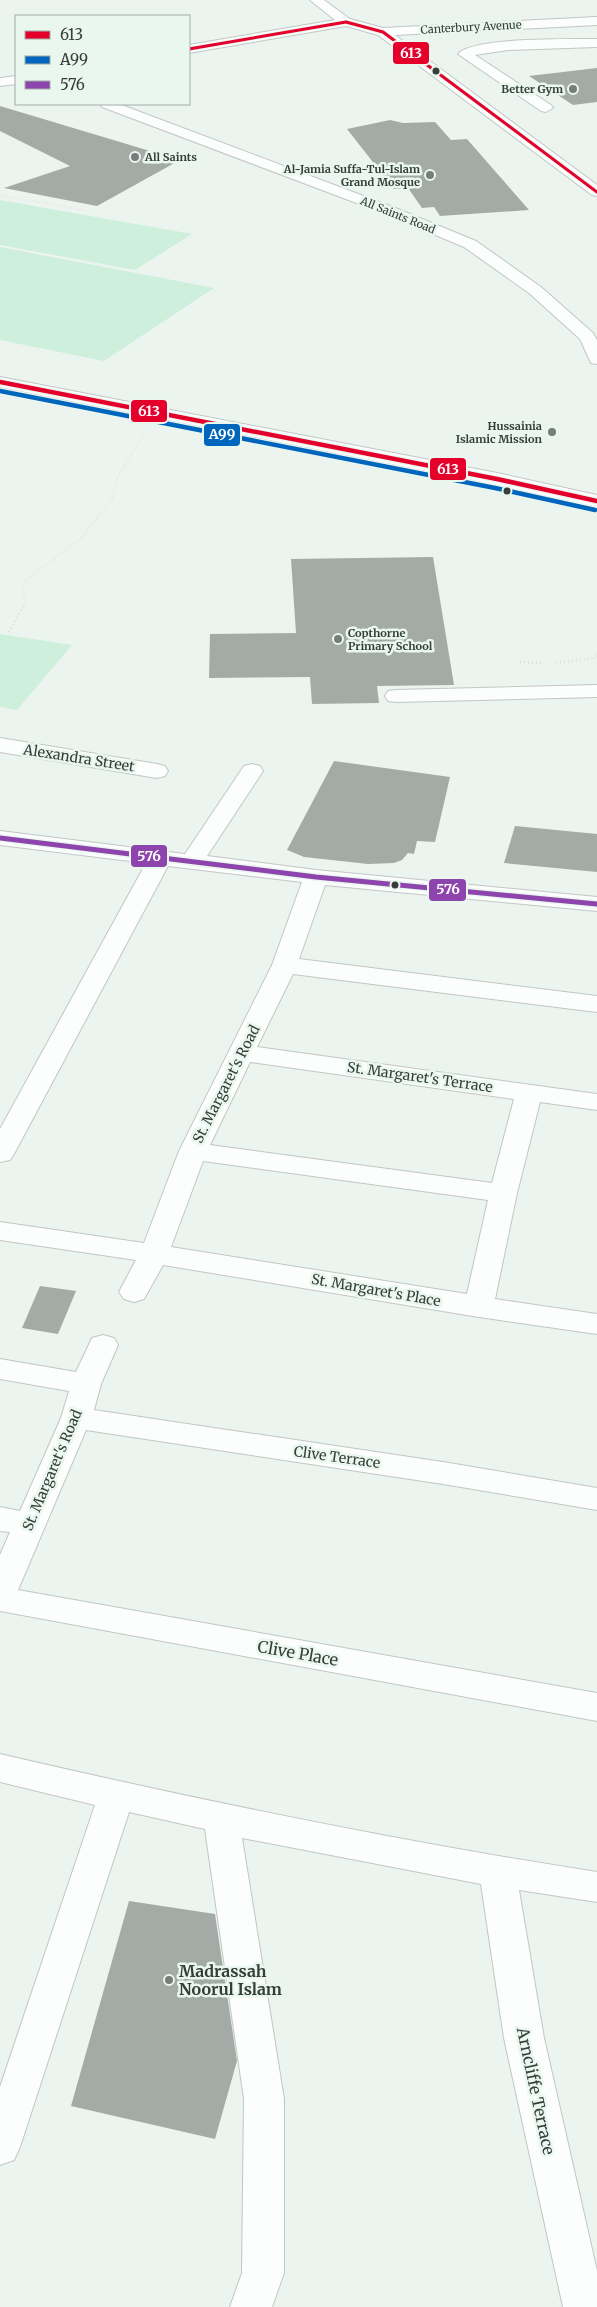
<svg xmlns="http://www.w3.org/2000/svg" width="597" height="2307" font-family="Merriweather,serif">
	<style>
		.green { fill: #cdefdc }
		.building { fill: #a4aba7 }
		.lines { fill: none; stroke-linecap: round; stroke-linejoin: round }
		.minor-casing { stroke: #c1c7c3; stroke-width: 2 }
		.major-casing { stroke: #c1c7c3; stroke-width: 2 }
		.path-far1 { stroke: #dbdedc; stroke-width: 2; stroke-dasharray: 0.5 2; stroke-linecap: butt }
		.path { stroke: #dbdedc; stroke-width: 2.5; stroke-dasharray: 1 3; stroke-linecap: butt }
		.minor { fill: #fcfdfd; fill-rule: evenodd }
		.major { fill: #fcfdfd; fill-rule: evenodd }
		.bus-1-far1-casing { stroke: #e9f7ef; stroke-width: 5 }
		.bus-1-casing { stroke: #e9f7ef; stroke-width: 7 }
		.bus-2-casing { stroke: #e9f7ef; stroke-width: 7 }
		.bus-3-casing { stroke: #e9f7ef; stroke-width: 8 }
		.bus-1-far1 { stroke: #e4002b; stroke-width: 3 }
		.bus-1 { stroke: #e4002b; stroke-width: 4.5 }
		.bus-2 { stroke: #0065bd; stroke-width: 4.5 }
		.bus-3 { stroke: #8e44ad; stroke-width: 5 }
		.bus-dot { fill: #373d3a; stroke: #e9f7ef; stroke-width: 2 }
		.poi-dot { fill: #767d7a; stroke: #e9f7ef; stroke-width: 2 }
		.labels { text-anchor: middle; stroke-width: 5; stroke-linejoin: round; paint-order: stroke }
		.far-street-label { font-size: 11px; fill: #373d3a; stroke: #e9f7ef }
		.far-poi-label { font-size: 11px; font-weight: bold; fill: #373d3a; stroke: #e9f7ef; text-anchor: end }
		.street-label { font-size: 14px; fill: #373d3a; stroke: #e9f7ef }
		.near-street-label { font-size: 16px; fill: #373d3a; stroke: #e9f7ef }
		.near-poi-label { font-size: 16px; font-weight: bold; fill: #373d3a; stroke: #e9f7ef; text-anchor: start }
		.line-badge { stroke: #e9f7ef; stroke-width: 2 }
		.badge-label { font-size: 14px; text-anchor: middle; font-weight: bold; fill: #fff }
	</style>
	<rect width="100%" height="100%" fill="#ecf4f0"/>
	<!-- green -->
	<g class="green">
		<path d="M 0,200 L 192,234 L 135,270 L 0,245 Z"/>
		<path d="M 0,247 L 214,288 L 104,361 L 0,340 Z"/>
		<path d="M 0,634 L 72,645 L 17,710 L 0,707 Z"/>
	</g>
	<!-- building -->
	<g class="building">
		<path d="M 597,68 L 597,102 L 573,105 L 529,76 Z"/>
		<path d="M 0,106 L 180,160 L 97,206 L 4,188 L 70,166 L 0,131 Z"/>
		<path d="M 390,120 L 403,123 L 435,122 L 451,140 L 467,139 L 529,210 L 440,216 L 434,207 L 422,208 L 408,188 L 394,189 L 347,129 Z"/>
		<path d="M 433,557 L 454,685 L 377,686 L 379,703 L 312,704 L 310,677 L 209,678 L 210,634 L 296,633 L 291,559 Z"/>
		<path d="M 334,761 L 450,777 L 435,842 L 417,841 L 414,854 L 408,853 L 402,860 L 394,863 L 368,864 L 304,857 L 287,850 Z"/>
		<path d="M 515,826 L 597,834 L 597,872 L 504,863 Z"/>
		<path d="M 40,1286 L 76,1291 L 58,1334 L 22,1328 Z"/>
		<path d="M 129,1901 L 215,1914 L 237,2061 L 215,2139 L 71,2106 Z"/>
	</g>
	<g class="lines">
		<!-- minor casing -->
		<g class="minor-casing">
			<g id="minor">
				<path d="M 310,0 L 324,0 L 350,19 L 383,28 L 597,17 L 597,25 L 395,35 L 597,185 L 597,196 L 592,195 L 378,35 L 346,26 L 189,53 L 189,45 L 335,20 Z"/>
				<path d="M 597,39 L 597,47 L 508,50 L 475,55 L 551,105 L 553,108 L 546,112 L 541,111 L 458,54 C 472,37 573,39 597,39 Z"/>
				<path d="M 16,76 L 16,84 L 0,86 L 0,78 Z"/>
				<path d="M 100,104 L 119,104 L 393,207 L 476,241 L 541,287 L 593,333 L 597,340 L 597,364 L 591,363 L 580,339 L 529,293 L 464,247 L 383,213 L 102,107 Z"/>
				<path d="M 597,685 L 597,697 L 396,702 L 388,701 L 385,696 L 388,691 L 396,690 Z"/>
				<path d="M 0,738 L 157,764 L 165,766 L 168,771 L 165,776 L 157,778 L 0,752 Z"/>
				<path d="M 252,764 L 260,766 L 263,771 L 207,856 L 316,870 L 597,897 L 597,911 L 325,885 L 299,959 L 597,996 L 597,1012 L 293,974 L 257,1047 L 597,1094 L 597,1110 L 540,1102 L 517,1193 L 495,1299 L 597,1314 L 597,1334 L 479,1317 L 163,1265 L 144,1299 L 134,1302 L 124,1299 L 119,1292 L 136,1260 L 0,1240 L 0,1222 L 144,1243 L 179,1151 L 272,965 L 302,882 L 168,866 L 14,1154 L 10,1160 L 0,1162 L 0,1129 L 146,863 L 0,845 L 0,831 L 185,854 L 244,766 ZM 250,1062 L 514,1099 L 492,1183 L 210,1145 ZM 203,1161 L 488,1200 L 467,1294 L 171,1247 Z"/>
				<path d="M 103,1335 L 114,1338 L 118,1345 L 101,1384 L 94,1410 L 443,1462 L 597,1488 L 597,1510 L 443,1484 L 86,1430 L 18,1590 L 597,1693 L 597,1721 L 0,1611 L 0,1555 L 10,1532 L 0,1531 L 0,1507 L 20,1511 L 61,1418 L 69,1391 L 0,1379 L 0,1359 L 76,1372 L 92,1338 Z"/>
				<path d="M 0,1754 C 198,1800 396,1841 597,1872 L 597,1902 L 519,1890 L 544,2038 L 597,2271 L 597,2307 L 563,2307 L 504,2038 L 481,1884 L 242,1838 L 284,2099 L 284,2273 L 272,2307 L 230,2307 L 242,2273 L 244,2099 L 205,1829 L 129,1812 L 20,2147 L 14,2160 L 0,2165 L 0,2087 L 95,1805 L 0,1782 Z"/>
			</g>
		</g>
		<!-- major casing -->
		<g class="major-casing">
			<path id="major" d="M 0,377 L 497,473 L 597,495 L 597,507 L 497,485 L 0,387 Z"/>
		</g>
		<!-- path-far1 -->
		<g class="path-far1">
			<path d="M 0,195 L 82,210"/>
			<path d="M 24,605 L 23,583 L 82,537 L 112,499 L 118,476 L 143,436"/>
		</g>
		<!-- path -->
		<g class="path">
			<path d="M 9,632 L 25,604"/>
			<path d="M 520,662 L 543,663"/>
			<path d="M 556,663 L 592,658 L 597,655"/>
		</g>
		<!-- minor -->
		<use href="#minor" class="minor"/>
		<!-- major -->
		<use href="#major" class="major"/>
		<!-- bus-1-far1 casing -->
		<g class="bus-1-far1-casing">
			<path id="bus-1-far1" d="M 189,49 L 346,22 L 383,32 L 597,192"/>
		</g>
		<!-- bus-1 casing -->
		<g class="bus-1-casing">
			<path id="bus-1" d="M 0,382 L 497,479 L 597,501"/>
		</g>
		<!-- bus-2 casing -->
		<g class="bus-2-casing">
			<path id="bus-2" d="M 0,391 L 495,488 L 595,510"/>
		</g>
		<!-- bus-3 casing -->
		<g class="bus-3-casing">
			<path id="bus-3" d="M 0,838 L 316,877 L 597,904"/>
		</g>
		<!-- bus-1-far1 -->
		<use href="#bus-1-far1" class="bus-1-far1"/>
		<!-- bus-1 -->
		<use href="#bus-1" class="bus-1"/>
		<!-- bus-2 -->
		<use href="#bus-2" class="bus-2"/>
		<!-- bus-3 -->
		<use href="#bus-3" class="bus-3"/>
	</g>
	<!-- markers -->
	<g class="bus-dot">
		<circle cx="436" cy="71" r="4.5"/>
		<circle cx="507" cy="491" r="4.5"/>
		<circle cx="395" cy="885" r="4.5"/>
	</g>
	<g class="poi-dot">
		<circle cx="573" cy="89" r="5"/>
		<circle cx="135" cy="157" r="5"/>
		<circle cx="430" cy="175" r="5"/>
		<circle cx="552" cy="432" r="5"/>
		<circle cx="338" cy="639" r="5"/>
		<circle cx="169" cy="1980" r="5"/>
	</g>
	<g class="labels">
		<!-- far-street labels -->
		<g class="far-street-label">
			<text transform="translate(471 27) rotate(-3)" y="4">Canterbury Avenue</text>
			<text transform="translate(398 215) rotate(22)" y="4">All Saints Road</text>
		</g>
		<!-- far-poi labels -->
		<g class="far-poi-label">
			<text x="563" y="93">Better Gym</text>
			<text x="145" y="161" text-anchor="start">All Saints</text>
			<text x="420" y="173">Al-Jamia Suffa-Tul-Islam<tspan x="420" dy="13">Grand Mosque</tspan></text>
			<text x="542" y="430">Hussainia<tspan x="542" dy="13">Islamic Mission</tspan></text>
			<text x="348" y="637" text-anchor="start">Copthorne<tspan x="348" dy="13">Primary School</tspan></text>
		</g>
		<!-- street labels -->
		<g class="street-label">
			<text transform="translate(79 758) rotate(9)" y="5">Alexandra Street</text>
			<text transform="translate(420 1077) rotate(8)" y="5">St. Margaret's Terrace</text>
			<text transform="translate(226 1084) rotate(-63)" y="5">St. Margaret's Road</text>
			<text transform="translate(376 1290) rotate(10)" y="5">St. Margaret's Place</text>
			<text transform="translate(337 1457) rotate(8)" y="5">Clive Terrace</text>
			<text transform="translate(52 1470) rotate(-67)" y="5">St. Margaret's Road</text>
		</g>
		<!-- near-street labels -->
		<g class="near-street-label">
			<text transform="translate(298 1653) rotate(10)" y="6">Clive Place</text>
			<text transform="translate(536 2091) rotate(78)" y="6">Arncliffe Terrace</text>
		</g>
		<!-- near-poi labels -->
		<g class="near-poi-label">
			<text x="179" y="1977">Madrassah<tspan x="179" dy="18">Noorul Islam</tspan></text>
		</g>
	</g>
	<g class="line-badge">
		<rect x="392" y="41" width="38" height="24" rx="5" fill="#e4002b"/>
		<rect x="130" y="399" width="38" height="24" rx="5" fill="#e4002b"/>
		<rect x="203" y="423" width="38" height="24" rx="5" fill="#0065bd"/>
		<rect x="429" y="457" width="38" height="24" rx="5" fill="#e4002b"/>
		<rect x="130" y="844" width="38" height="24" rx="5" fill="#8e44ad"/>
		<rect x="428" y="878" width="39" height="24" rx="5" fill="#8e44ad"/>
	</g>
	<g class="badge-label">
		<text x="411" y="58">613</text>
		<text x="149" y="416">613</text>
		<text x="222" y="439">A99</text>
		<text x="448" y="474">613</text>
		<text x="149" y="861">576</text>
		<text x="448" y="894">576</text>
	</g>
	<!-- legend -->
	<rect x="15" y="15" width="175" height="90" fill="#e9f7ef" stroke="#a2ada7"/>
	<rect x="25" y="31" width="25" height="8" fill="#e4002b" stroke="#a2ada7"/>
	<text x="60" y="40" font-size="15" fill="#373d3a">613</text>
	<rect x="25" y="56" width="25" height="8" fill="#0065bd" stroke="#a2ada7"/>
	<text x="60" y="65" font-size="15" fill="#373d3a">A99</text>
	<rect x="25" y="81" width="25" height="8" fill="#8e44ad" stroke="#a2ada7"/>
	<text x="60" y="90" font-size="15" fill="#373d3a">576</text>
</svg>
